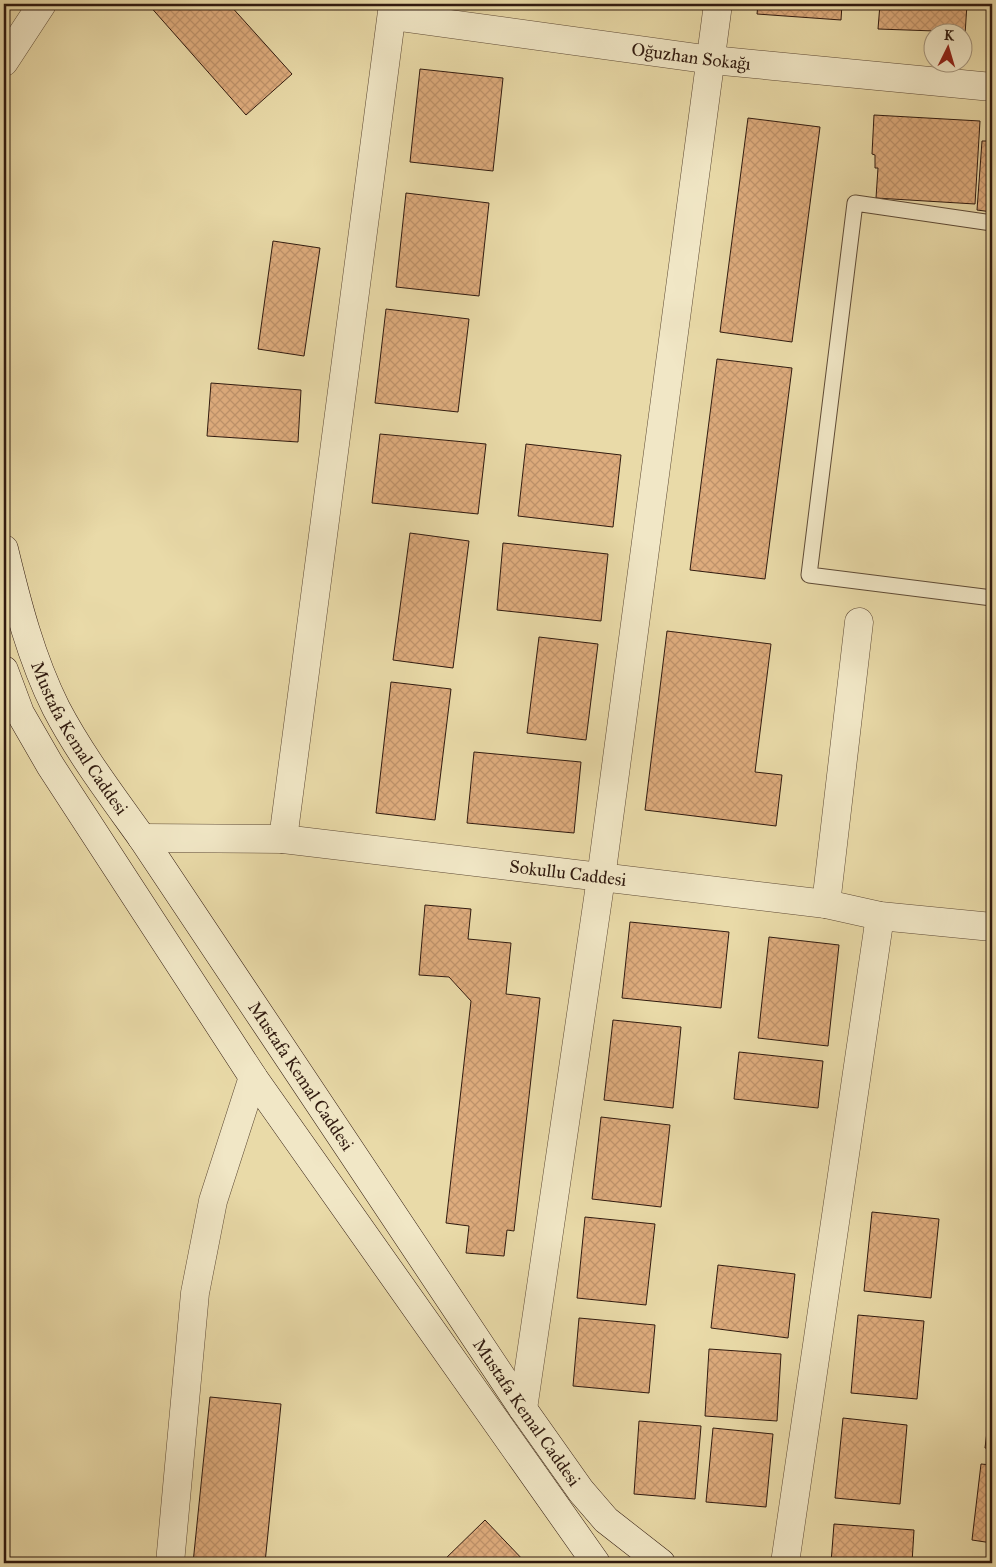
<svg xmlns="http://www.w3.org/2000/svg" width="996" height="1567" font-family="'IM FELL Great Primer',serif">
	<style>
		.building { fill: url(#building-cross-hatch); stroke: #301a0f }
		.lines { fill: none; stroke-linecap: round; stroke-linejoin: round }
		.service-casing { stroke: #5e4a35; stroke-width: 17 }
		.minor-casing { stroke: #5e4a35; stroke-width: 29 }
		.tertiary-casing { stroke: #5e4a35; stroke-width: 29 }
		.secondary-casing { stroke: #301a0f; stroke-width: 29 }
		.service { stroke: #f1e7c6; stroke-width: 15 }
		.minor { stroke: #f1e7c6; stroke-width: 28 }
		.tertiary { stroke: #f1e7c6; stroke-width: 28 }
		.secondary { stroke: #f1e7c6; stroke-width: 28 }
		.labels { text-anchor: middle; stroke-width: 4.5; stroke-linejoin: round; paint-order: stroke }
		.street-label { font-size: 18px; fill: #301a0f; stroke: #f1e7c6 }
	</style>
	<defs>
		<pattern id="building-cross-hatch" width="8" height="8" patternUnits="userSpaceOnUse" patternTransform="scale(1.25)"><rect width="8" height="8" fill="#deac7d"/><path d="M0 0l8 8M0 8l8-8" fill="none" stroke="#bf936b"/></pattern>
	</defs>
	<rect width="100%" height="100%" fill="#e9daa8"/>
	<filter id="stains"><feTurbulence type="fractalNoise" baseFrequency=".004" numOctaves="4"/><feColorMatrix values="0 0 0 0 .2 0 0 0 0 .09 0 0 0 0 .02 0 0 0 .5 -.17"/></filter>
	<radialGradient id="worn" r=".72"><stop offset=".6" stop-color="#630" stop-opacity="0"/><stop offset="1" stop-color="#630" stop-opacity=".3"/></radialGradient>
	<!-- building -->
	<g class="building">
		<path d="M 148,4 L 229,4 L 292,74 L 246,115 Z"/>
		<path d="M 758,4 L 842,4 L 841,20 L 757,14 Z"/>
		<path d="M 880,4 L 967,4 L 965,35 L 964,32 L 878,29 Z"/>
		<path d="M 420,69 L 503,78 L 493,171 L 410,162 Z"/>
		<path d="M 874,115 L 980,121 L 975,204 L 876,198 L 878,168 L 875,168 L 875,155 L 872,154 Z"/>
		<path d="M 748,118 L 820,127 L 792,342 L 720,332 Z"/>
		<path d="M 990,129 L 992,129 L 992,212 L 977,210 L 982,141 L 989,141 Z"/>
		<path d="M 406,193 L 489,203 L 479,296 L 396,287 Z"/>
		<path d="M 273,241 L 320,248 L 304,356 L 258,349 Z"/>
		<path d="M 386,309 L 469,319 L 458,412 L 375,403 Z"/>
		<path d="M 717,359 L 792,368 L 765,579 L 690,570 Z"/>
		<path d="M 211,383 L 301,390 L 298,442 L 207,436 Z"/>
		<path d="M 380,434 L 486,444 L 478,514 L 372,503 Z"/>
		<path d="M 526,444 L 621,455 L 613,527 L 518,516 Z"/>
		<path d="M 410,533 L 469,541 L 453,668 L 393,660 Z"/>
		<path d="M 503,543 L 608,554 L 601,621 L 497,610 Z"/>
		<path d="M 667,631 L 771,644 L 755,772 L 782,775 L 776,826 L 645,810 Z"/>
		<path d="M 539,637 L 598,644 L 586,740 L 527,733 Z"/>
		<path d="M 391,682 L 451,689 L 435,820 L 376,813 Z"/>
		<path d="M 474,752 L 581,762 L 574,833 L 467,823 Z"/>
		<path d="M 425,905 L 471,909 L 468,939 L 511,943 L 506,994 L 540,998 L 514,1231 L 507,1230 L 504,1256 L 466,1253 L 469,1226 L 446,1223 L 471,1001 L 449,977 L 419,975 Z"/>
		<path d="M 630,922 L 729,932 L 721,1008 L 622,998 Z"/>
		<path d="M 769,937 L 839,945 L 828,1046 L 758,1038 Z"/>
		<path d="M 613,1020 L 681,1027 L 673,1108 L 604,1100 Z"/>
		<path d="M 739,1052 L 823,1061 L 818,1108 L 734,1099 Z"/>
		<path d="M 601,1117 L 670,1125 L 661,1207 L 592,1199 Z"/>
		<path d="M 872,1212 L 939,1219 L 931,1298 L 864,1291 Z"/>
		<path d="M 585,1217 L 655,1224 L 646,1305 L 577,1298 Z"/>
		<path d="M 718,1265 L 795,1274 L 788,1338 L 711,1328 Z"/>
		<path d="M 858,1315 L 924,1321 L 917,1399 L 851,1393 Z"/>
		<path d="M 579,1318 L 655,1325 L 649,1393 L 573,1386 Z"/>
		<path d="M 709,1349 L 781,1354 L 777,1421 L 705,1416 Z"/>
		<path d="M 992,1391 L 992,1449 L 985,1448 Z"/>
		<path d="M 210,1397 L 281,1404 L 265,1563 L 193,1563 Z"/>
		<path d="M 843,1418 L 907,1425 L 900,1504 L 835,1498 Z"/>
		<path d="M 639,1421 L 701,1426 L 695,1499 L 634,1494 Z"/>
		<path d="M 713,1428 L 773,1434 L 766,1507 L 706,1502 Z"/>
		<path d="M 981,1464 L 992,1465 L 992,1543 L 972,1540 Z"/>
		<path d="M 485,1520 L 526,1563 L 441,1563 Z"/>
		<path d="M 834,1524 L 914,1530 L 912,1563 L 831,1563 Z"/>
		<path d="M 971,1558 L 992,1561 L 992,1563 L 970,1563 Z"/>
	</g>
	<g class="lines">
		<!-- service casing -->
		<g class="service-casing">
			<path id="service" d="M 992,223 L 855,203 L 809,575 L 992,598"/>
		</g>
		<!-- minor casing -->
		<g class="minor-casing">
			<g id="minor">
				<path d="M 283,839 L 393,4"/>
				<path d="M 826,904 L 859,622"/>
				<path d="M 523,1409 L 601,878 L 718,4"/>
				<path d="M 170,1563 L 195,1293 L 213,1201 L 253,1077"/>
				<path d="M 785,1563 L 880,916"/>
			</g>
		</g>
		<!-- tertiary casing -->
		<g class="tertiary-casing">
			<g id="tertiary">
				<path id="s1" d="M 392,16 L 712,60 L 992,87"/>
				<path d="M 4,62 L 42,4"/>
				<path id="s2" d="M 142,838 L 283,839 L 826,904 L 880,916 L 992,927"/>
			</g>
		</g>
		<!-- secondary casing -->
		<g class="secondary-casing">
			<g id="secondary">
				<path id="s3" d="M 4,549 C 17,603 31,658 56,708 C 80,754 112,796 142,838 L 523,1409 L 581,1491 L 606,1520 L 661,1563"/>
				<path d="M 4,670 L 20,713 L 50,765 L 253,1077 L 596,1563"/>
			</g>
		</g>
		<!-- service -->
		<use href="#service" class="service"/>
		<!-- minor -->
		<use href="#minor" class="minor"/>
		<!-- tertiary -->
		<use href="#tertiary" class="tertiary"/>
		<!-- secondary -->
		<use href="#secondary" class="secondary"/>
	</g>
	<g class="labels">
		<!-- street labels -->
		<g class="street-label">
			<text dy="6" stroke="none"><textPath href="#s1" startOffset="302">Oğuzhan Sokağı</textPath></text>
			<text dy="6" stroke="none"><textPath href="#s3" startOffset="205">Mustafa Kemal Caddesi</textPath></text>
			<text dy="6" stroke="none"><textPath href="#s2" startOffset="428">Sokullu Caddesi</textPath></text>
			<text dy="6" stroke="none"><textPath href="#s3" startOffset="610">Mustafa Kemal Caddesi</textPath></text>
			<text dy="6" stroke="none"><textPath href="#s3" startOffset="1015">Mustafa Kemal Caddesi</textPath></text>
		</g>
	</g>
	<!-- margin -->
	<rect width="996" height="1567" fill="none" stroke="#e9daa8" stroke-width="20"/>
	<rect x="5" y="5" width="986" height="1557" fill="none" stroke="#301a0f" stroke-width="2.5"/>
	<rect x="10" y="10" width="976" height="1547" fill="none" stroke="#301a0f"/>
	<!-- north arrow -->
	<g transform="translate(948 48) rotate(5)"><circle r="24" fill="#f1e7c6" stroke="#a4957d"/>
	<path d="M0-4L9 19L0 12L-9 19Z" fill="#8f2418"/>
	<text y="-8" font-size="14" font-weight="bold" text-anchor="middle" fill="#301a0f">K</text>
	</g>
	<rect width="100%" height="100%" filter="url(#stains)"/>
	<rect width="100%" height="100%" fill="url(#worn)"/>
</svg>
